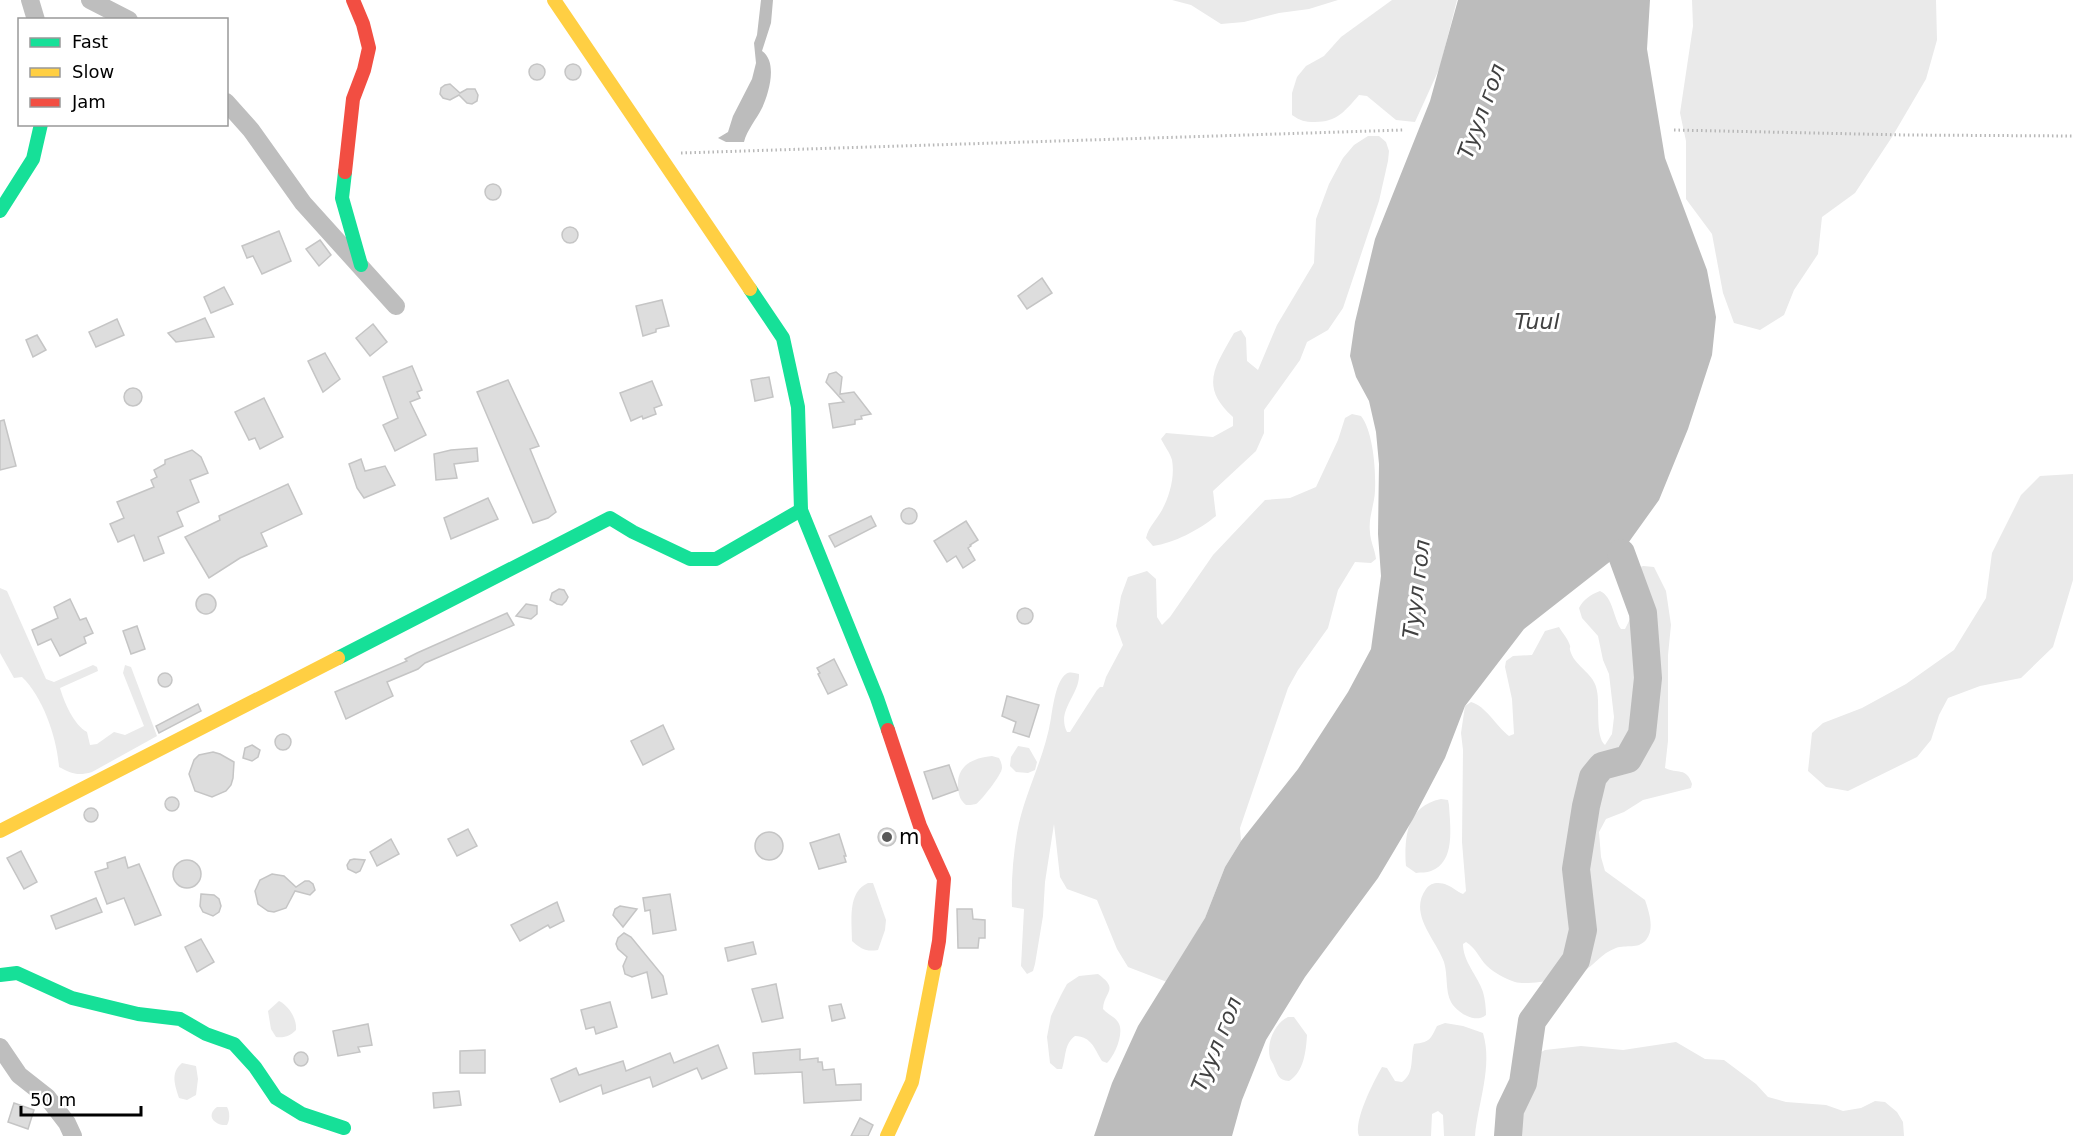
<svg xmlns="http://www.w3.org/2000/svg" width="2073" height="1136" font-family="'DejaVu Sans',sans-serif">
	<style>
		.green { fill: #eaeaea }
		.water { fill: #bcbcbc }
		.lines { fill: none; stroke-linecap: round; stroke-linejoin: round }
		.river { stroke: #bcbcbc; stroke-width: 28 }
		.building { fill: #ddd; stroke: #c5c5c5; stroke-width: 1.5 }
		.path { stroke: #b8b8b8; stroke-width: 3; stroke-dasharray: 1.5 3; stroke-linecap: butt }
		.street { stroke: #bebebe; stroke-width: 18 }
		.fast { stroke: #16e098; stroke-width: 14 }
		.slow { stroke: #ffcf43; stroke-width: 14 }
		.jam { stroke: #f24e42; stroke-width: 14 }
		.poi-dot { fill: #595959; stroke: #fff; stroke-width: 2 }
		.labels { text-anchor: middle; stroke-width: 6; stroke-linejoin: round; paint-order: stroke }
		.poi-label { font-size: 21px; fill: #000; stroke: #fff; text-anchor: start }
		.water-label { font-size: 22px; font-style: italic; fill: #414141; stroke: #fff }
	</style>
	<rect width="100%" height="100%" fill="#fff"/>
	<!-- green -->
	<g class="green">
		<path d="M 1172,0 L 1338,0 L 1309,9 L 1279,13 L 1244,22 L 1221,24 L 1191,5 Z"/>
		<path d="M 1392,0 L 1457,0 L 1440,67 L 1415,122 L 1396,120 L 1367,96 L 1359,95 C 1345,111 1337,122 1315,122 C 1304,122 1301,121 1292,115 L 1292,93 L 1297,77 L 1306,66 L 1324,56 L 1341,37 Z"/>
		<path d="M 1692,0 L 1936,0 L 1937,40 L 1926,79 L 1892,137 L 1855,193 L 1822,217 L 1818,254 L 1794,290 L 1784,315 L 1760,330 L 1734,323 L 1723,293 L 1712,234 L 1686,199 L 1686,141 L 1680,113 L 1693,26 Z"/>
		<path d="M 1368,136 L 1379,136 L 1386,142 L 1389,151 L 1388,161 L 1379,201 L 1343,308 L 1328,330 L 1307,342 L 1300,360 L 1264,410 L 1264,433 L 1256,451 L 1213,491 L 1216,516 C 1199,530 1174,543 1153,546 L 1146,538 C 1149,526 1156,521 1162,510 C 1170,495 1175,476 1172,460 C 1170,453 1164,445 1161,439 L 1166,433 L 1213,437 L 1233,426 L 1233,417 C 1199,386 1215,367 1234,333 L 1241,330 L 1246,338 L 1247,361 L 1258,370 L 1277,325 L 1314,263 L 1316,219 L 1329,184 L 1343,158 L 1354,145 Z"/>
		<path d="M 1352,414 L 1361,416 C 1373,431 1376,470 1375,490 C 1375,503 1368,518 1370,532 C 1370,540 1375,550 1376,559 L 1371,563 L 1355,562 L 1338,590 L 1328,628 L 1298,670 L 1288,688 L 1240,828 L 1241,841 L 1225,867 L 1205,918 L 1167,982 L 1128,967 L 1117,949 L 1097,900 L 1067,889 L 1060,877 L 1054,824 L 1045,882 L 1043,916 L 1035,964 L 1033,971 L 1027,974 L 1021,966 L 1024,909 L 1012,907 C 1011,883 1013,857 1017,833 C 1024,793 1045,758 1051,718 C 1053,706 1056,681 1066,674 C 1070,671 1074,673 1079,674 C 1080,695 1056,710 1067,732 L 1070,732 L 1097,690 L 1100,687 L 1103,687 L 1106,677 L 1123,645 L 1116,626 L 1121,596 L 1128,577 L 1147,571 L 1156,579 L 1157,617 L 1162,625 L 1170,617 L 1213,555 L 1265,500 L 1290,498 L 1316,487 L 1338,440 L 1345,418 Z"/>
		<path d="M 2073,474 L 2073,580 L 2053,647 L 2021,678 L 1980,686 L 1948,698 L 1939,715 L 1931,740 L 1917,757 L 1848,791 L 1826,787 L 1808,771 L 1812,733 L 1823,723 L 1862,708 L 1906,684 L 1954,650 L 1986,598 L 1992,553 L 2021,495 L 2040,476 Z"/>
		<path d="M 1643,566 L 1654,567 L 1666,591 L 1671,625 L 1668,655 L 1668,741 L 1665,768 C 1677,774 1687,767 1692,784 L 1691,788 L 1643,800 L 1624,812 L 1606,819 L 1599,832 L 1601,857 L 1605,871 L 1645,900 C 1649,912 1655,929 1646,940 C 1637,950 1627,944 1616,948 C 1600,954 1595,965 1582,972 C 1570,978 1528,986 1515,982 C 1506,979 1494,973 1487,966 C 1479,958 1476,948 1466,942 L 1463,944 C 1463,962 1478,976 1483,992 C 1485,999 1486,1008 1486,1015 C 1476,1024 1457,1013 1451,1002 C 1445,991 1448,975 1444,962 C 1436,939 1408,914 1426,889 C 1431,882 1440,882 1447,885 C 1453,887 1457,892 1463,894 L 1466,891 L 1462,842 L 1463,750 L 1461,733 L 1465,706 L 1471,702 C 1486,706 1496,726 1509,736 L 1514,734 L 1512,699 L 1505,667 L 1506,661 L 1513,656 L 1532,655 L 1545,631 L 1559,627 C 1562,632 1567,638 1569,643 C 1572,650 1568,645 1571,653 C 1576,667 1595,674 1597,691 C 1600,705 1595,736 1605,745 L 1612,734 L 1614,717 L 1609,674 L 1603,660 L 1598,636 L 1582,618 L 1579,608 C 1584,599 1590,595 1600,591 C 1613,597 1613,617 1621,629 L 1625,629 L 1630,619 L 1628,597 L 1630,580 L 1635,569 Z"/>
		<path d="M 0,588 L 7,591 L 46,679 L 54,682 L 93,665 L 97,667 L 98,671 L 60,688 C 64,702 74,725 87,732 L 90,745 L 97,744 L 114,732 L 125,735 L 144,726 L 123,673 L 125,665 L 131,667 L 157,736 L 92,772 C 78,776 72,774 59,767 C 57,738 43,697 22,677 L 14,678 L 0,653 Z"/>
		<path d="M 1018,746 L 1029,748 L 1037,762 L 1035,770 L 1028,773 L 1016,772 L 1010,766 L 1011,757 Z"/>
		<path d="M 992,756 L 999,758 C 1001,761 1002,765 1002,768 C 1002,774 981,801 976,804 C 972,805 969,805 966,805 C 960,800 959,796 958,788 C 956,766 972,758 992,756 Z"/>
		<path d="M 1441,799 L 1448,800 L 1449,805 C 1450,826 1456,862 1431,871 C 1427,873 1421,872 1416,873 L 1406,866 C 1404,836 1407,806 1441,799 Z"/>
		<path d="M 868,883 L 873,883 L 886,920 L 885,930 L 878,950 C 866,952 861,949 852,941 C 852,921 847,892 868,883 Z"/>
		<path d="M 1098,974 C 1120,990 1104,991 1103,1009 C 1108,1015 1114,1016 1118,1022 C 1125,1032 1115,1055 1107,1063 L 1102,1061 C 1094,1048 1092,1037 1075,1036 C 1064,1044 1066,1057 1062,1069 L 1057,1069 L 1050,1063 L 1047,1037 L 1051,1016 L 1061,995 L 1067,984 L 1079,976 Z"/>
		<path d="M 279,1001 C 289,1006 297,1019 296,1030 C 290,1036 285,1038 276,1037 L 271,1029 L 268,1011 Z"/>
		<path d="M 1288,1017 L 1294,1017 L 1307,1035 C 1306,1051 1304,1072 1289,1081 C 1278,1080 1278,1075 1274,1066 C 1274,1065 1270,1059 1270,1058 C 1266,1043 1275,1023 1288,1017 Z"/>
		<path d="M 1445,1023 L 1463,1026 L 1483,1033 C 1493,1067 1478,1102 1475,1136 L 1444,1136 L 1443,1115 L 1438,1111 L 1432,1114 L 1431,1136 L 1359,1136 C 1353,1121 1374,1081 1382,1067 L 1387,1068 L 1395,1081 L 1402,1082 C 1415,1073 1410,1058 1414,1044 C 1430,1042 1430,1040 1437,1026 Z"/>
		<path d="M 1676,1042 L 1705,1059 L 1724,1060 L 1756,1084 L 1768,1097 L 1786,1102 L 1826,1105 L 1843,1111 L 1861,1108 L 1875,1101 L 1885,1102 L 1897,1112 L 1903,1122 L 1904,1136 L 1511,1136 L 1512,1113 L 1526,1083 L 1534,1056 L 1545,1050 L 1581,1046 L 1623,1050 Z"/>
		<path d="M 182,1063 L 196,1066 L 198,1079 L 196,1095 L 187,1100 L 179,1098 C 175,1085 170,1073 182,1063 Z"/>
		<path d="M 217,1107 L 227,1107 C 230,1112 230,1120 227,1125 C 215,1126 205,1116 217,1107 Z"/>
	</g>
	<!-- water -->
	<g class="water">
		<path d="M 761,0 L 773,0 L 771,23 L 762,51 C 778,62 769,93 762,108 C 756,120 747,130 744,142 L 726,142 L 718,138 L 728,132 L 733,116 L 752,79 L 756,63 L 754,43 L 757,35 Z"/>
		<path d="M 1458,0 L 1650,0 L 1647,49 L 1665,158 L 1707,270 L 1716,317 L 1712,355 L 1688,429 L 1659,500 L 1621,553 L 1524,629 L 1465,706 L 1445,758 L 1413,819 L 1378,878 L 1305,977 L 1266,1040 L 1242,1100 L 1232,1136 L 1094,1136 L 1112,1083 L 1138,1026 L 1205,918 L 1225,867 L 1241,841 L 1298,769 L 1348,692 L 1371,649 L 1381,576 L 1378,534 L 1379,464 L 1376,432 L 1369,401 L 1356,377 L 1350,356 L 1355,322 L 1375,239 L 1430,101 Z"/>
	</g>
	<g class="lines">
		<!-- river -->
		<path class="river" d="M 1508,1136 L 1510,1110 L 1523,1083 L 1532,1021 L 1576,960 L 1583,930 L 1576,869 L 1586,806 L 1593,777 L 1602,766 L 1628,759 L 1642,734 L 1648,678 L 1643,613 L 1621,553"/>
	</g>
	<!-- building -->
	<g class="building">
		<circle cx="573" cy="72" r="8"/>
		<circle cx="537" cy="72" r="8"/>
		<path d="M 450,84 L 460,93 L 467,89 L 475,89 L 478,95 L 477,101 L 472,104 L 467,103 L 459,95 L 450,100 L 443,98 L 440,94 L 441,88 L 445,85 Z"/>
		<circle cx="493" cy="192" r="8"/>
		<circle cx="570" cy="235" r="8"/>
		<path d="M 279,231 L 291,261 L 262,274 L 253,256 L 247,258 L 242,246 Z"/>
		<path d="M 320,240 L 331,255 L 319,266 L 306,249 Z"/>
		<path d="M 1042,278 L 1052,293 L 1027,309 L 1018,296 Z"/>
		<path d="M 224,287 L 233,304 L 211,313 L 204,297 Z"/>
		<path d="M 662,300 L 669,326 L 656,329 L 656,332 L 643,336 L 636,306 Z"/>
		<path d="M 205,318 L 214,337 L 176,342 L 168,333 Z"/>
		<path d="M 117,319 L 124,335 L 96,347 L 89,332 Z"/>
		<path d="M 373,324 L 387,342 L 370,356 L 356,338 Z"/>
		<path d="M 37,335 L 46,350 L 33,357 L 26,340 Z"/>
		<path d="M 325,353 L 340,379 L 323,392 L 308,361 Z"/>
		<path d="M 412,366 L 422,390 L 417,392 L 420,398 L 410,402 L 426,435 L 395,451 L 383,425 L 398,418 L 383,377 Z"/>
		<path d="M 836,372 L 842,377 L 840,394 L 854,392 L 871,414 L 861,416 L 862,419 L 855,420 L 855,424 L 833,428 L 829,404 L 844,402 L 826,382 L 829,374 Z"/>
		<path d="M 769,377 L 773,397 L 755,401 L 751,380 Z"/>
		<path d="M 508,380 L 539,446 L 530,449 L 556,512 L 548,518 L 533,523 L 477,392 Z"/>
		<path d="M 652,381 L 662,405 L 654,408 L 656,414 L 643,419 L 642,416 L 631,421 L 620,393 Z"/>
		<circle cx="133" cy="397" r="9"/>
		<path d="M 264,398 L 283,437 L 260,449 L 255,438 L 249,440 L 235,412 Z"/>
		<path d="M 4,420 L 16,466 L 0,470 L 0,421 Z"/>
		<path d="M 477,448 L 478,461 L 454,464 L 457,478 L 436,480 L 434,454 L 451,450 Z"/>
		<path d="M 192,450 L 201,457 L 208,473 L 190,480 L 199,502 L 177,512 L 183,526 L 158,537 L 164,553 L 144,561 L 134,535 L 118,542 L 110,524 L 124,518 L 117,502 L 154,487 L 151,480 L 157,477 L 154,470 L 165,464 L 165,460 Z"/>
		<path d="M 361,459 L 365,471 L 385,466 L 395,485 L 364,498 L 357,488 L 349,464 Z"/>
		<path d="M 288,484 L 302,514 L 261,533 L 267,546 L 240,558 L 209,578 L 185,537 L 220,520 L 219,516 Z"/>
		<path d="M 488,498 L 498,519 L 451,539 L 444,518 Z"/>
		<circle cx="909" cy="516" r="8"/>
		<path d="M 871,516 L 876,526 L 835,547 L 829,536 Z"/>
		<path d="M 966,521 L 978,540 L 970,545 L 971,546 L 968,548 L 975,560 L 963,568 L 956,556 L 947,562 L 934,541 Z"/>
		<path d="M 559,589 L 564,590 L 568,597 L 566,601 L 562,605 L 557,604 L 550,600 L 552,593 Z"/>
		<circle cx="206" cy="604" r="10"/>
		<path d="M 70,599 L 80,620 L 86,618 L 93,633 L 84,637 L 86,643 L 60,656 L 51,639 L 38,645 L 32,630 L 58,618 L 54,607 Z"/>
		<path d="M 526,604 L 537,606 L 537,614 L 531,619 L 516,616 Z"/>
		<circle cx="1025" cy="616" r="8"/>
		<path d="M 507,613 L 514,625 L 425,663 L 418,669 L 387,682 L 393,696 L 346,719 L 335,692 L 407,661 L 405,659 L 417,653 Z"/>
		<path d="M 137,626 L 145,649 L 131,654 L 123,631 Z"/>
		<path d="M 834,659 L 847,685 L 828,694 L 818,674 L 820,673 L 817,668 Z"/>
		<circle cx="165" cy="680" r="7"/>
		<path d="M 1007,696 L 1039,705 L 1029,737 L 1013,732 L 1016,722 L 1002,716 Z"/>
		<path d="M 198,704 L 201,711 L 159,733 L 156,726 Z"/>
		<path d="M 663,725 L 674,749 L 643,765 L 631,741 Z"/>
		<circle cx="283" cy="742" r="8"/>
		<path d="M 252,745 L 260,750 L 258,757 L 252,761 L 243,758 L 245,748 Z"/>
		<path d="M 213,752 L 220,754 L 234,762 L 233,778 L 231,785 L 226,791 L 212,797 L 195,791 L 189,774 L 194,760 L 199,755 Z"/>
		<path d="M 949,765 L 958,790 L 933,799 L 924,772 Z"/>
		<circle cx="172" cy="804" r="7"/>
		<circle cx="91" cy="815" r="7"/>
		<circle cx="887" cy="837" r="9"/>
		<path d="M 468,829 L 477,846 L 457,856 L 448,839 Z"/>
		<circle cx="769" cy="846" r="14"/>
		<path d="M 839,834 L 846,856 L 844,856 L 846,862 L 819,869 L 810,843 Z"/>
		<path d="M 391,839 L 399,854 L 377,866 L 370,852 Z"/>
		<path d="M 21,851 L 37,882 L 24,889 L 7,858 Z"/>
		<path d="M 125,857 L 128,868 L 139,864 L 161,915 L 135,925 L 124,898 L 107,904 L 95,872 L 108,868 L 107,863 Z"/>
		<circle cx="187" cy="874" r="14"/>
		<path d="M 350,860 L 354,859 L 365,860 L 360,871 L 356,873 L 348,869 L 347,865 Z"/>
		<path d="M 272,874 L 284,876 L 296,887 L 305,881 L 309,881 L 313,884 L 315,890 L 310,895 L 295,891 L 286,908 L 274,912 L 268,911 L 258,904 L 255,891 L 260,880 Z"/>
		<path d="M 201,894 L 214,895 L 219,899 L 221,906 L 219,912 L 213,916 L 203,912 L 200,906 Z"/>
		<path d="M 670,894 L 676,930 L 653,934 L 650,910 L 645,911 L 643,898 Z"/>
		<path d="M 96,898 L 102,912 L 56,929 L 51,916 Z"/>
		<path d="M 557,902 L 564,921 L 550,928 L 548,925 L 520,941 L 511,925 Z"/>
		<path d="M 620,906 L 637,909 L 623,927 L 613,915 L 615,909 Z"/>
		<path d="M 957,909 L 972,909 L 973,919 L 985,920 L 985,938 L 979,938 L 978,948 L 958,948 Z"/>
		<path d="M 624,933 L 631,937 L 663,976 L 667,994 L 652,998 L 647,972 L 632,977 L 625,974 L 623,966 L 627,957 L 618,949 L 616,944 L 618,938 Z"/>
		<path d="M 201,939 L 214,962 L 197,972 L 185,947 Z"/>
		<path d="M 753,942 L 756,954 L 728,961 L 725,948 Z"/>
		<path d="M 776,984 L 783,1018 L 762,1022 L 752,989 Z"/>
		<path d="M 610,1002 L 617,1027 L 596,1034 L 594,1027 L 586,1029 L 581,1010 Z"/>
		<path d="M 841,1004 L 845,1018 L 832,1021 L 829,1006 Z"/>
		<path d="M 368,1024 L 372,1045 L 358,1047 L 360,1052 L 338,1056 L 333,1031 Z"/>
		<path d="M 718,1045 L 727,1068 L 702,1079 L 697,1068 L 653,1087 L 650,1077 L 603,1094 L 601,1085 L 560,1102 L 551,1079 L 576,1068 L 579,1075 L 623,1061 L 626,1071 L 670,1053 L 674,1063 Z"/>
		<path d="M 800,1049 L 800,1060 L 818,1058 L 818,1062 L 822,1062 L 823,1070 L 834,1069 L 836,1085 L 861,1084 L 861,1100 L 804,1103 L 802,1072 L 755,1074 L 753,1053 Z"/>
		<path d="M 485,1050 L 485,1073 L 460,1073 L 460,1051 Z"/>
		<circle cx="301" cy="1059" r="7"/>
		<path d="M 459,1091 L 461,1105 L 434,1108 L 433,1093 Z"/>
		<path d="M 14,1103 L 34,1110 L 28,1129 L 8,1122 Z"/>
		<path d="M 860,1118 L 873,1125 L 868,1136 L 851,1136 Z"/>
	</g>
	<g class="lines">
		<!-- path -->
		<g class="path">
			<path d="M 1674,130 L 1906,135 L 2073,136"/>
			<path d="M 681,153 L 1403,130"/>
		</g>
		<!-- street -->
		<g class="street">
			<path d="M 30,0 L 36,20"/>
			<path d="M 90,0 L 129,20"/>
			<path d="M 226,102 L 251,130 L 303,203 L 396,306"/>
			<path d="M 0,1047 L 19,1075 L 47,1097 L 67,1123 L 73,1136"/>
		</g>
		<!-- fast -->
		<g class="fast">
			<path d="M 345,172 L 342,198 L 361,265"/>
			<path d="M 0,211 L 33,159 L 41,124"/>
			<path d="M 750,289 L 783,338 L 798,407 L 801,510 L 877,698 L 888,730"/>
			<path d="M 338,658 L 610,518 L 633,532 L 690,559 L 716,559 L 801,510"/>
			<path d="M 0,975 L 17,973 L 72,998 L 138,1014 L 180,1019 L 206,1034 L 234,1044 L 255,1067 L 276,1098 L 302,1114 L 344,1128"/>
		</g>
		<!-- slow -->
		<g class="slow">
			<path d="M 554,0 L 750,289"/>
			<path d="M 0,831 L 338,658"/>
			<path d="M 887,1136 L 912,1082 L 935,963"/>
		</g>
		<!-- jam -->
		<g class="jam">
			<path d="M 345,172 L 353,99 L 364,70 L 369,48 L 363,24 L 353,0"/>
			<path d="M 888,730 L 920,826 L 944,879 L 939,941 L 935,963"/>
		</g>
	</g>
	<!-- markers -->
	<circle class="poi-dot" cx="887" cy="837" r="6"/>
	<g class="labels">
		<!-- poi labels -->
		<g class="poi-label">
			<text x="899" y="844">m</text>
		</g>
		<!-- water labels -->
		<g class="water-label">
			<text transform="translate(1481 111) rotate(-70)" y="8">Туул гол</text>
			<text x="1537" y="329">Tuul</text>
			<text transform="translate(1416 589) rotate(-83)" y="8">Туул гол</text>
			<text transform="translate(1216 1044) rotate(-68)" y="8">Туул гол</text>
		</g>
	</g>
	<!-- legend -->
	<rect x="18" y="18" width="210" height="108" fill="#ffffff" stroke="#999999" stroke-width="1.5"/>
	<rect x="30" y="38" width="30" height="9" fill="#16e098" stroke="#999999" stroke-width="1.5"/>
	<text x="72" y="48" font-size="18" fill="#000000">Fast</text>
	<rect x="30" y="68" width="30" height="9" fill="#ffcf43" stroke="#999999" stroke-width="1.5"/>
	<text x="72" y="78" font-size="18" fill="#000000">Slow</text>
	<rect x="30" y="98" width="30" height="9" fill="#f24e42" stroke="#999999" stroke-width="1.5"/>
	<text x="72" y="108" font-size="18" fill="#000000">Jam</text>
	<!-- scale -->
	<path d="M21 1106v9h120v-9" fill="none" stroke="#000000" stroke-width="3"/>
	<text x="30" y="1106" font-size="18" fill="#000000" stroke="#ffffff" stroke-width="4.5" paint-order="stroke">50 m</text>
</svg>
